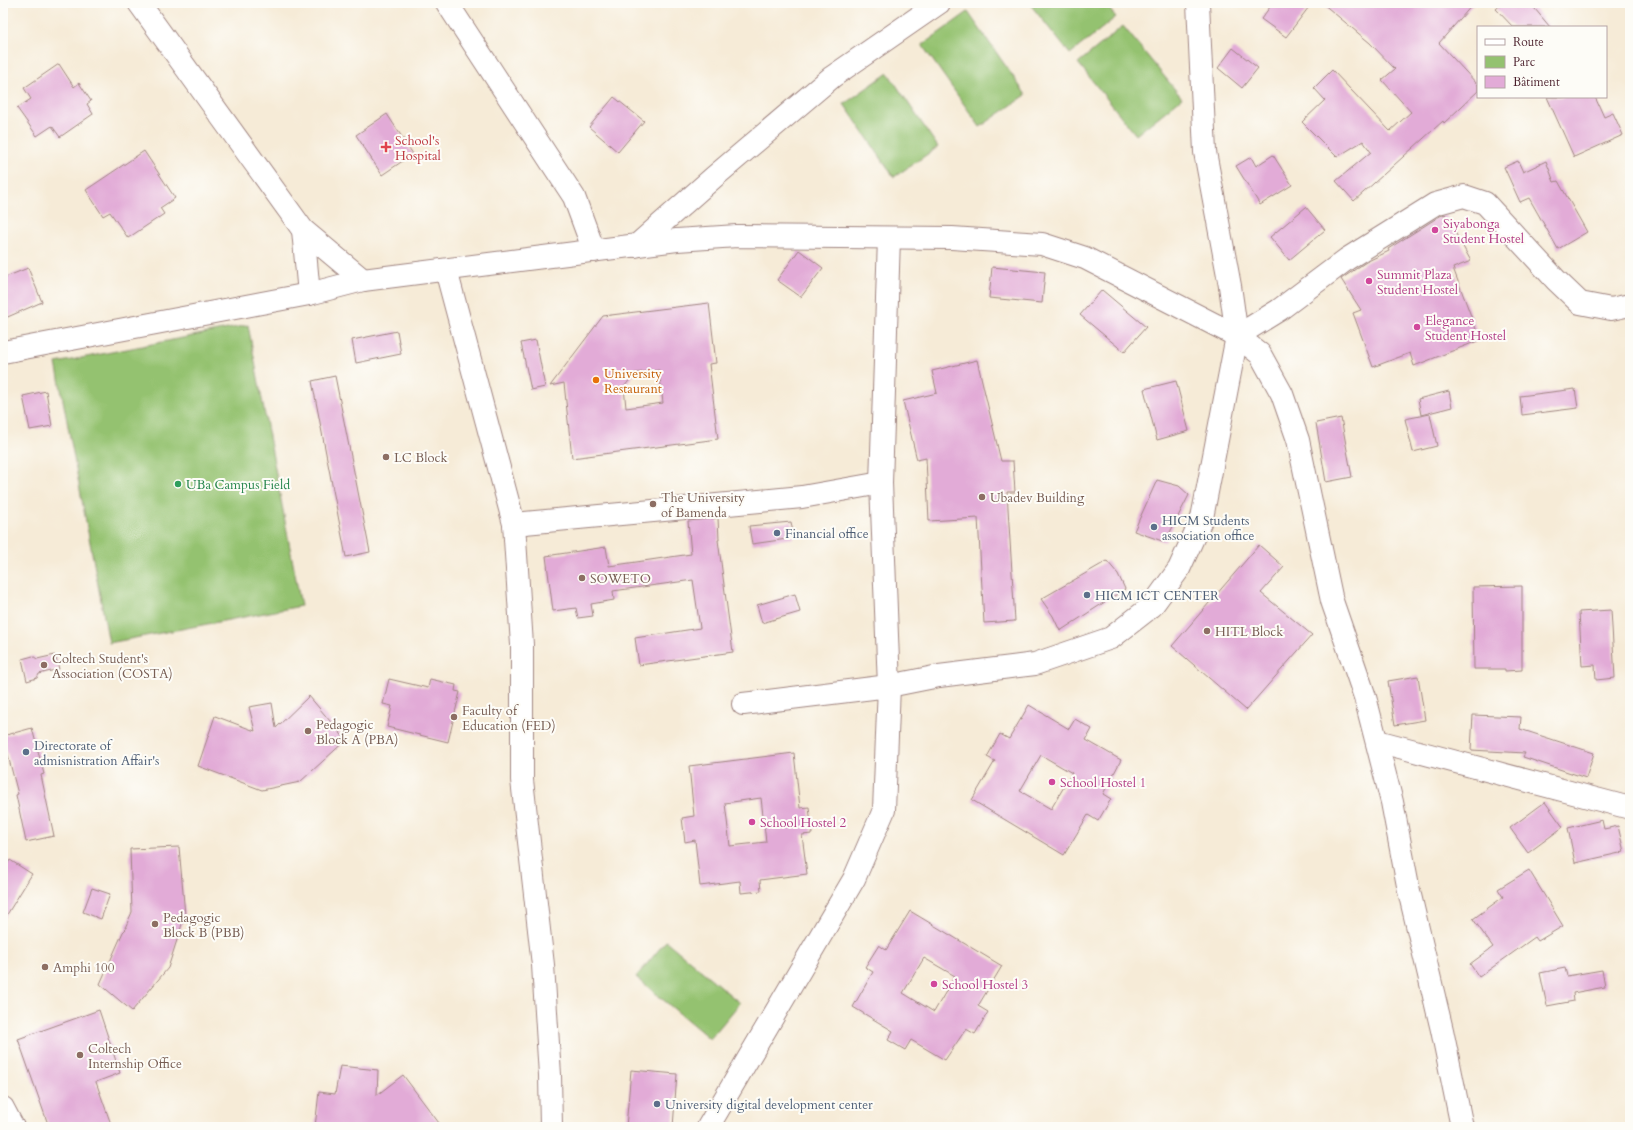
<svg xmlns="http://www.w3.org/2000/svg" width="1633" height="1130" font-family="Cardo,serif">
	<style>
		.green { fill: #94c270; stroke: #6f704e }
		.building { fill: #e2abd7; fill-rule: evenodd }
		.lines { fill: none; stroke-linecap: round; stroke-linejoin: round }
		.minor-casing { stroke: #a08581; stroke-width: 24 }
		.minor { stroke: #fff; stroke-width: 22 }
		.health-dot { fill: #e0444e; stroke: #fdfcf7; stroke-width: 1.5 }
		.hotel-dot { fill: #d1479c; stroke: #fdfcf7; stroke-width: 1.5 }
		.food-dot { fill: #e8710a; stroke: #fdfcf7; stroke-width: 1.5 }
		.education-dot { fill: #8d6e63; stroke: #fdfcf7; stroke-width: 1.5 }
		.leisure-dot { fill: #2e9e5b; stroke: #fdfcf7; stroke-width: 1.5 }
		.service-dot { fill: #5c6f8a; stroke: #fdfcf7; stroke-width: 1.5 }
		.labels { text-anchor: middle; stroke-width: 4; stroke-linejoin: round; paint-order: stroke }
		.health-label { font-size: 13px; fill: #be3a42; stroke: #fdfcf7; text-anchor: start }
		.hotel-label { font-size: 13px; fill: #b23c85; stroke: #fdfcf7; text-anchor: start }
		.food-label { font-size: 13px; fill: #c56008; stroke: #fdfcf7; text-anchor: start }
		.education-label { font-size: 13px; fill: #785e54; stroke: #fdfcf7; text-anchor: start }
		.leisure-label { font-size: 13px; fill: #27864d; stroke: #fdfcf7; text-anchor: start }
		.service-label { font-size: 13px; fill: #4e5e75; stroke: #fdfcf7; text-anchor: start }
	</style>
	<rect width="100%" height="100%" fill="#fdfcf7"/>
	<filter id="ink" filterUnits="userSpaceOnUse"><feTurbulence type="fractalNoise" baseFrequency=".025" numOctaves="2"/><feDisplacementMap in="SourceGraphic" scale="8" xChannelSelector="R" yChannelSelector="G"/><feConvolveMatrix kernelMatrix="1 2 1 2 8 2 1 2 1" color-interpolation-filters="sRGB"/></filter>
	<filter id="wash" filterUnits="userSpaceOnUse"><feTurbulence type="fractalNoise" baseFrequency=".012" numOctaves="4" result="noise"/><feDisplacementMap in="SourceGraphic" scale="16" xChannelSelector="R" yChannelSelector="G"/><feGaussianBlur stdDeviation="0.9" result="paint"/><feColorMatrix in="noise" values="0 0 0 0 0 0 0 0 0 0 0 0 0 0 0 0 0 1.4 0 .05"/><feComposite in="paint" operator="in"/></filter>
	<g filter="url(#wash)">
		<rect width="100%" height="100%" fill="#f6ebd7"/>
		<!-- green -->
		<g class="green">
			<path d="M 1029,3 L 1104,3 L 1116,17 L 1070,54 Z"/>
			<path d="M 968,12 L 1026,95 L 980,127 L 922,45 Z"/>
			<path d="M 1123,26 L 1182,98 L 1136,135 L 1078,63 Z"/>
			<path d="M 888,73 L 938,147 L 894,177 L 844,104 Z"/>
			<path d="M 248,325 L 301,606 L 109,643 L 56,363 Z"/>
			<path d="M 666,941 L 740,1003 L 710,1039 L 636,977 Z"/>
		</g>
		<g id="blocks">
			<!-- building -->
			<g class="building">
				<path d="M 1273,3 L 1312,3 L 1286,37 L 1261,19 Z"/>
				<path d="M 1322,3 L 1474,3 L 1439,43 L 1478,85 L 1478,91 L 1444,123 L 1443,121 L 1354,201 L 1336,181 L 1371,152 L 1363,141 L 1337,157 L 1302,122 L 1325,100 L 1314,88 L 1332,70 L 1390,131 L 1411,112 L 1382,80 L 1395,69 L 1370,43 Z"/>
				<path d="M 1503,3 L 1530,3 L 1550,27 L 1513,27 L 1496,9 Z"/>
				<path d="M 1233,48 L 1258,68 L 1242,88 L 1218,68 Z"/>
				<path d="M 59,64 L 74,87 L 79,83 L 91,101 L 87,104 L 93,114 L 60,137 L 52,126 L 37,136 L 17,108 L 31,99 L 24,88 Z"/>
				<path d="M 614,97 L 644,121 L 618,152 L 589,127 Z"/>
				<path d="M 1547,97 L 1595,97 L 1604,117 L 1613,113 L 1623,135 L 1574,157 Z"/>
				<path d="M 387,114 L 413,154 L 382,175 L 356,135 Z"/>
				<path d="M 144,151 L 175,198 L 160,208 L 164,214 L 128,238 L 110,212 L 103,216 L 86,190 Z"/>
				<path d="M 1273,155 L 1292,185 L 1260,205 L 1236,166 L 1251,157 L 1256,166 Z"/>
				<path d="M 1518,161 L 1523,172 L 1546,161 L 1554,182 L 1558,181 L 1587,232 L 1558,249 L 1529,198 L 1520,202 L 1504,167 Z"/>
				<path d="M 1306,207 L 1325,230 L 1289,260 L 1270,237 Z"/>
				<path d="M 1445,214 L 1471,261 L 1453,268 L 1480,340 L 1414,366 L 1410,353 L 1373,367 L 1353,313 L 1361,310 L 1341,279 L 1366,262 L 1389,251 L 1388,249 L 1440,216 Z"/>
				<path d="M 799,250 L 823,268 L 801,297 L 777,280 Z"/>
				<path d="M 992,267 L 1045,272 L 1042,303 L 989,298 Z"/>
				<path d="M 28,268 L 42,302 L 3,319 L 3,278 Z"/>
				<path d="M 1102,290 L 1146,327 L 1124,352 L 1080,315 Z"/>
				<path d="M 709,303 L 716,363 L 709,364 L 718,439 L 572,458 L 564,383 L 550,386 L 603,316 ZM 659,370 L 663,403 L 626,408 L 624,387 L 635,373 Z"/>
				<path d="M 397,331 L 401,354 L 356,363 L 352,340 Z"/>
				<path d="M 536,340 L 545,387 L 531,390 L 521,343 Z"/>
				<path d="M 977,360 L 1001,461 L 1013,461 L 1015,492 L 1007,492 L 1015,621 L 984,623 L 978,518 L 929,521 L 926,458 L 917,460 L 903,401 L 937,393 L 932,371 Z"/>
				<path d="M 335,376 L 370,552 L 346,557 L 312,381 Z"/>
				<path d="M 1176,381 L 1189,431 L 1157,440 L 1144,389 Z"/>
				<path d="M 1575,389 L 1578,408 L 1522,415 L 1520,396 Z"/>
				<path d="M 46,391 L 52,426 L 30,430 L 23,396 Z"/>
				<path d="M 1449,391 L 1452,407 L 1421,415 L 1418,399 Z"/>
				<path d="M 1430,414 L 1437,446 L 1413,452 L 1405,419 Z"/>
				<path d="M 1341,418 L 1352,477 L 1326,482 L 1316,423 Z"/>
				<path d="M 1157,480 L 1179,486 L 1189,495 L 1165,542 L 1134,531 Z"/>
				<path d="M 718,518 L 719,540 L 718,540 L 733,652 L 639,665 L 635,638 L 700,628 L 693,580 L 613,591 L 614,600 L 591,604 L 593,616 L 578,618 L 576,608 L 553,611 L 546,556 L 606,547 L 609,566 L 691,554 L 688,521 Z"/>
				<path d="M 791,522 L 794,538 L 752,544 L 749,526 Z"/>
				<path d="M 1259,545 L 1284,567 L 1261,593 L 1312,635 L 1246,710 L 1172,646 Z"/>
				<path d="M 1107,561 L 1118,574 L 1125,589 L 1060,631 L 1053,616 L 1041,599 Z"/>
				<path d="M 1522,586 L 1522,670 L 1505,671 L 1505,669 L 1474,669 L 1473,587 Z"/>
				<path d="M 795,594 L 800,612 L 762,623 L 757,605 Z"/>
				<path d="M 1611,610 L 1615,678 L 1596,680 L 1595,665 L 1582,666 L 1579,612 Z"/>
				<path d="M 55,655 L 59,669 L 39,674 L 37,678 L 27,681 L 22,659 L 33,656 L 37,659 Z"/>
				<path d="M 1418,676 L 1425,720 L 1395,725 L 1388,681 Z"/>
				<path d="M 389,679 L 428,688 L 430,679 L 456,685 L 455,691 L 460,692 L 448,742 L 387,727 L 392,706 L 383,704 Z"/>
				<path d="M 309,696 L 346,740 L 300,782 L 262,790 L 198,766 L 215,716 L 255,731 L 249,707 L 272,703 L 276,728 Z"/>
				<path d="M 1029,705 L 1069,729 L 1075,719 L 1092,729 L 1086,740 L 1121,760 L 1103,794 L 1111,799 L 1098,821 L 1088,815 L 1064,855 L 972,800 L 995,761 L 987,757 L 1000,734 L 1009,739 ZM 1041,755 L 1072,773 L 1051,809 L 1020,791 Z"/>
				<path d="M 1473,715 L 1521,717 L 1520,729 L 1594,753 L 1586,778 L 1523,757 L 1525,753 L 1471,750 Z"/>
				<path d="M 32,728 L 44,774 L 41,775 L 54,836 L 26,842 L 16,795 L 18,794 L 3,736 Z"/>
				<path d="M 794,753 L 800,808 L 809,807 L 812,834 L 802,835 L 807,874 L 760,880 L 761,891 L 741,893 L 740,881 L 700,886 L 695,840 L 685,842 L 682,818 L 694,816 L 689,766 ZM 761,798 L 766,842 L 730,846 L 725,803 Z"/>
				<path d="M 1545,802 L 1563,827 L 1528,853 L 1510,828 Z"/>
				<path d="M 1602,820 L 1604,829 L 1618,826 L 1624,852 L 1575,863 L 1568,828 Z"/>
				<path d="M 179,847 L 185,915 L 168,968 L 132,1011 L 100,984 L 123,932 L 127,928 L 125,928 L 132,912 L 130,849 Z"/>
				<path d="M 10,860 L 32,874 L 3,921 L 3,871 Z"/>
				<path d="M 1529,870 L 1563,926 L 1538,941 L 1535,937 L 1479,977 L 1470,964 L 1493,947 L 1473,919 L 1503,897 L 1498,889 Z"/>
				<path d="M 92,888 L 110,894 L 101,919 L 83,912 Z"/>
				<path d="M 910,911 L 1002,966 L 978,1006 L 988,1012 L 975,1034 L 966,1029 L 945,1060 L 911,1040 L 905,1050 L 888,1040 L 893,1031 L 853,1007 L 873,972 L 865,967 L 879,945 L 886,950 ZM 924,958 L 955,976 L 934,1012 L 903,993 Z"/>
				<path d="M 1565,968 L 1567,976 L 1602,970 L 1605,987 L 1573,993 L 1574,1001 L 1547,1006 L 1540,973 Z"/>
				<path d="M 99,1010 L 120,1073 L 96,1082 L 112,1127 L 49,1127 L 18,1039 Z"/>
				<path d="M 340,1066 L 378,1070 L 377,1095 L 403,1075 L 442,1127 L 315,1127 L 319,1092 L 335,1094 Z"/>
				<path d="M 631,1070 L 677,1074 L 673,1127 L 626,1127 Z"/>
			</g>
		</g>
	</g>
	<g filter="url(#ink)">
		<use href="#blocks" fill-opacity="0" stroke="#a08581" stroke-width="1"/>
		<g class="lines">
			<!-- minor casing -->
			<g class="minor-casing">
				<g id="minor">
					<path d="M 139,3 L 303,230 L 363,280"/>
					<path d="M 447,3 L 574,197 L 594,251"/>
					<path d="M 303,230 L 309,294"/>
					<path d="M 636,246 L 714,177 L 832,77 L 939,3"/>
					<path d="M 446,270 L 514,524 L 522,645 L 522,780 L 543,965 L 550,1075 L 551,1127"/>
					<path d="M 1237,336 L 1279,310 L 1347,259 L 1435,204 L 1464,196 L 1485,203 L 1556,280 L 1580,303 L 1611,309 L 1630,305"/>
					<path d="M 3,352 L 309,294 L 363,280 L 677,240 L 737,236 L 952,238 L 1042,244 L 1085,258 L 1237,336 L 1260,354 L 1282,394 L 1298,440 L 1332,601 L 1365,697 L 1392,802 L 1409,891 L 1442,1030 L 1462,1127"/>
					<path d="M 881,483 L 889,238"/>
					<path d="M 514,524 L 802,497 L 881,483 L 889,686 L 939,676 L 1035,664 L 1111,638 L 1152,606 L 1179,569 L 1202,518 L 1237,336 L 1230,286 L 1205,152 L 1198,3"/>
					<path d="M 1377,741 L 1630,808"/>
					<path d="M 3,1108 L 13,1127"/>
					<path d="M 708,1127 L 854,879 L 884,810 L 889,686 L 743,704"/>
				</g>
			</g>
			<!-- minor -->
			<use href="#minor" class="minor"/>
		</g>
	</g>
	<!-- markers -->
	<path class="health-dot" d="M384 141h4v4h4v4h-4v4h-4v-4h-4v-4h4z"/>
	<g class="hotel-dot">
		<circle cx="1435" cy="230" r="4"/>
		<circle cx="1369" cy="281" r="4"/>
		<circle cx="1417" cy="327" r="4"/>
		<circle cx="1052" cy="782" r="4"/>
		<circle cx="752" cy="822" r="4"/>
		<circle cx="934" cy="984" r="4"/>
	</g>
	<circle class="food-dot" cx="596" cy="380" r="4"/>
	<g class="education-dot">
		<circle cx="386" cy="457" r="4"/>
		<circle cx="982" cy="497" r="4"/>
		<circle cx="653" cy="504" r="4"/>
		<circle cx="582" cy="578" r="4"/>
		<circle cx="1207" cy="631" r="4"/>
		<circle cx="44" cy="665" r="4"/>
		<circle cx="454" cy="717" r="4"/>
		<circle cx="308" cy="731" r="4"/>
		<circle cx="155" cy="924" r="4"/>
		<circle cx="45" cy="967" r="4"/>
		<circle cx="80" cy="1055" r="4"/>
	</g>
	<circle class="leisure-dot" cx="178" cy="484" r="4"/>
	<g class="service-dot">
		<circle cx="1154" cy="527" r="4"/>
		<circle cx="777" cy="533" r="4"/>
		<circle cx="1087" cy="595" r="4"/>
		<circle cx="26" cy="752" r="4"/>
		<circle cx="657" cy="1104" r="4"/>
	</g>
	<g class="labels">
		<!-- health labels -->
		<g class="health-label">
			<text x="395" y="145">School's<tspan x="395" dy="15">Hospital</tspan></text>
		</g>
		<!-- hotel labels -->
		<g class="hotel-label">
			<text x="1443" y="228">Siyabonga<tspan x="1443" dy="15">Student Hostel</tspan></text>
			<text x="1377" y="279">Summit Plaza<tspan x="1377" dy="15">Student Hostel</tspan></text>
			<text x="1425" y="325">Elegance<tspan x="1425" dy="15">Student Hostel</tspan></text>
			<text x="1060" y="787">School Hostel 1</text>
			<text x="760" y="827">School Hostel 2</text>
			<text x="942" y="989">School Hostel 3</text>
		</g>
		<!-- food labels -->
		<g class="food-label">
			<text x="604" y="378">University<tspan x="604" dy="15">Restaurant</tspan></text>
		</g>
		<!-- education labels -->
		<g class="education-label">
			<text x="394" y="462">LC Block</text>
			<text x="661" y="502">The University<tspan x="661" dy="15">of Bamenda</tspan></text>
			<text x="990" y="502">Ubadev Building</text>
			<text x="590" y="583">SOWETO</text>
			<text x="1215" y="636">HITL Block</text>
			<text x="52" y="663">Coltech Student's<tspan x="52" dy="15">Association (COSTA)</tspan></text>
			<text x="462" y="715">Faculty of<tspan x="462" dy="15">Education (FED)</tspan></text>
			<text x="316" y="729">Pedagogic<tspan x="316" dy="15">Block A (PBA)</tspan></text>
			<text x="163" y="922">Pedagogic<tspan x="163" dy="15">Block B (PBB)</tspan></text>
			<text x="53" y="972">Amphi 100</text>
			<text x="88" y="1053">Coltech<tspan x="88" dy="15">Internship Office</tspan></text>
		</g>
		<!-- leisure labels -->
		<g class="leisure-label">
			<text x="186" y="489">UBa Campus Field</text>
		</g>
		<!-- service labels -->
		<g class="service-label">
			<text x="1162" y="525">HICM Students<tspan x="1162" dy="15">association office</tspan></text>
			<text x="785" y="538">Financial office</text>
			<text x="1095" y="600">HICM ICT CENTER</text>
			<text x="34" y="750">Directorate of<tspan x="34" dy="15">admisnistration Affair's</tspan></text>
			<text x="665" y="1109">University digital development center</text>
		</g>
	</g>
	<!-- margin -->
	<rect width="1633" height="1130" fill="none" stroke="#fdfcf7" stroke-width="16"/>
	<!-- legend -->
	<rect x="1477" y="26" width="130" height="72" fill="#fdfcf7" stroke="#b5a4a5"/>
	<rect x="1485" y="39" width="20" height="6" fill="#ffffff" stroke="#b5a4a5"/>
	<text x="1513" y="46" font-size="12" fill="#4a1f2b">Route</text>
	<rect x="1485" y="56" width="20" height="12" fill="#94c270" stroke="#b5a4a5"/>
	<text x="1513" y="66" font-size="12" fill="#4a1f2b">Parc</text>
	<rect x="1485" y="76" width="20" height="12" fill="#e2abd7" stroke="#b5a4a5"/>
	<text x="1513" y="86" font-size="12" fill="#4a1f2b">Bâtiment</text>
</svg>
